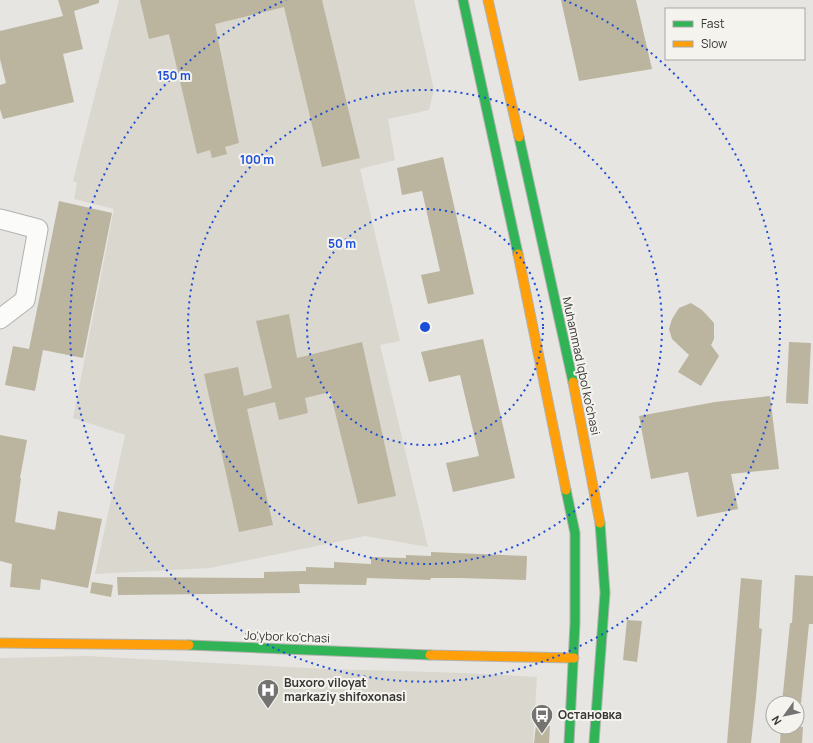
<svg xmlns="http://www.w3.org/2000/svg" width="813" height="743" font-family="Manrope,sans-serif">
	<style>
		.built { fill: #d9d7ce }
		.building { fill: #bbb59f }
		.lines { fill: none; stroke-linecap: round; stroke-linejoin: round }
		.street-casing { stroke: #b3b2b0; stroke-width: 21 }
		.fast-casing { stroke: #b3b2b0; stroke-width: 11 }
		.slow-casing { stroke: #b3b2b0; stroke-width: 11 }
		.street { stroke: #fbfbfa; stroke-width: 19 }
		.fast { stroke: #30b455; stroke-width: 9 }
		.slow { stroke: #ff9f0a; stroke-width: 9 }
		.ring { fill: none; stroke: #1d4ed8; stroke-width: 2; stroke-dasharray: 2 4 }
		.labels { text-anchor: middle; stroke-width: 4; stroke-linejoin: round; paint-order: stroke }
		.street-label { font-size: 12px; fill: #373634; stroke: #f4f3ee }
		.poi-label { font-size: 12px; font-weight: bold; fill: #373634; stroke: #f4f3ee; text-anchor: start }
		.centre { fill: #1d4ed8; stroke: #f4f3ee; stroke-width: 2 }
		.ring-label { font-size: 12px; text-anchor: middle; font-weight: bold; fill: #1d4ed8; stroke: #f4f3ee; stroke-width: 4; stroke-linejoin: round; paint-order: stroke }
	</style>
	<rect width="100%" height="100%" fill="#e6e5e1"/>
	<!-- built -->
	<g class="built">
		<path d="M 119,0 L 414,0 L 434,90 L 429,110 L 388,119 L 395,160 L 360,169 L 400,341 L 380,345 L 428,547 L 365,536 L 210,568 L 95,574 L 125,435 L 73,418 L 114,209 L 74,199 L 77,183 L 73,181 Z"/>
		<path d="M 88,656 L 326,669 L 466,673 L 537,677 L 533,743 L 0,743 L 0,658 Z"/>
	</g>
	<!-- building -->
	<g class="building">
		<path d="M 58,0 L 99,0 L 99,3 L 74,11 L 83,49 L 63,54 L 74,102 L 3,119 L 0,109 L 0,85 L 6,83 L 0,59 L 0,31 L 63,16 Z"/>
		<path d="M 140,0 L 322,0 L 360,158 L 322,167 L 284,7 L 215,24 L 239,143 L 225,147 L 227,154 L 212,158 L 210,150 L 197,154 L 169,34 L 149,39 Z"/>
		<path d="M 561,0 L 636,0 L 652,69 L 579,81 Z"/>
		<path d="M 443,157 L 474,294 L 428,304 L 421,275 L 440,271 L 422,191 L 402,195 L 397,168 Z"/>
		<path d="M 59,201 L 112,213 L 83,358 L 43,350 L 35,391 L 5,385 L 13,346 L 29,349 Z"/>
		<path d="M 691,303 L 702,310 L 714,323 L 714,339 L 711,345 L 719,356 L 701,386 L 678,372 L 689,355 L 672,339 L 669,329 L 672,319 L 679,308 Z"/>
		<path d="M 289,314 L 297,358 L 362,342 L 396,496 L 358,504 L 330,392 L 305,398 L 308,413 L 279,420 L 275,402 L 247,409 L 273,525 L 239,532 L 204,374 L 238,367 L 244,396 L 272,388 L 256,321 Z"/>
		<path d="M 483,339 L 515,478 L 453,492 L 446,463 L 479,456 L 460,375 L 429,382 L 421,352 Z"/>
		<path d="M 789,342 L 811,343 L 808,404 L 786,403 Z"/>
		<path d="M 770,396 L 779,469 L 731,474 L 738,509 L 697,517 L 688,472 L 651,479 L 639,416 L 715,402 Z"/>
		<path d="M 0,435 L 27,440 L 20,478 L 21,478 L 15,522 L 55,530 L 58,511 L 102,519 L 88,588 L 41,579 L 40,590 L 10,587 L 12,564 L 0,561 Z"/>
		<path d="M 431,552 L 527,556 L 526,580 L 459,578 L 431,578 L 430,580 L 367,578 L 366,585 L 299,584 L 300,593 L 118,595 L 117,577 L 264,578 L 264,572 L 306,571 L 306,567 L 334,568 L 334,562 L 371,564 L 371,557 L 406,558 L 406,555 L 431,556 Z"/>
		<path d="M 795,575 L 813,576 L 813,624 L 809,624 L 801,703 L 782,703 L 790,623 L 792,623 Z"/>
		<path d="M 741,578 L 762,580 L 759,628 L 762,629 L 756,697 L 751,743 L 727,743 Z"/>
		<path d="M 92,582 L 113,585 L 111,597 L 90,593 Z"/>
		<path d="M 627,620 L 642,621 L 637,662 L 623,660 Z"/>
		<path d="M 536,725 L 550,726 L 549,743 L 534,743 Z"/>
		<path d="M 781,727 L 803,727 L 802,743 L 780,743 Z"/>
	</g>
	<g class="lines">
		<!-- street casing -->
		<g class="street-casing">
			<path id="street" d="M 0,219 L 38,229 L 25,300 L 0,319"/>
		</g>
		<!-- fast casing -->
		<g class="fast-casing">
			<g id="fast">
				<path d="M 463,0 L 518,254"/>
				<path d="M 519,137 L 573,382"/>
				<path d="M 566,490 L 575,533 L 575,623 L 569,743"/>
				<path d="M 189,645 L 430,655"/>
				<path d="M 594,743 L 605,593 L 600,523"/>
			</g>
		</g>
		<!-- slow casing -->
		<g class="slow-casing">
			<g id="slow">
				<path d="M 488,0 L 519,137"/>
				<path d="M 518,254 L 566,490"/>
				<path d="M 573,382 L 600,523"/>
				<path d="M 0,643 L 189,645"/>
				<path d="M 430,655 L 574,658"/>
			</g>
		</g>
		<!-- street -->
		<use href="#street" class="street"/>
		<!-- fast -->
		<use href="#fast" class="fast"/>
		<!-- slow -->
		<use href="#slow" class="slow"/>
	</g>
	<!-- distance rings -->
	<g class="ring">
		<circle cx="425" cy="327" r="118"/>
		<circle cx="425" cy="327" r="237"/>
		<path d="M564 0A355 355 0 1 1 286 0"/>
	</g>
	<!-- icons -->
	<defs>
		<g id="hospital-pin" transform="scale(1.15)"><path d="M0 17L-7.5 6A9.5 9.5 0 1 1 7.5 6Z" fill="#747371" stroke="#f4f3ee"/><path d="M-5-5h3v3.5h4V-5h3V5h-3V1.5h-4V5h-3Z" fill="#fff"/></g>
		<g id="bus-pin" transform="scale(1.15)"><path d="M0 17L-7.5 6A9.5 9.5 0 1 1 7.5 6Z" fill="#747371" stroke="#f4f3ee"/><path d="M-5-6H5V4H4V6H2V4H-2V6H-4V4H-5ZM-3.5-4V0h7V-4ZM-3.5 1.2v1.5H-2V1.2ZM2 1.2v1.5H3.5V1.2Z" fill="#fff"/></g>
	</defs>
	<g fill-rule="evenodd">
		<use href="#hospital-pin" x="268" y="690"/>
		<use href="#bus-pin" x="542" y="715"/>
	</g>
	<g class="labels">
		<!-- street labels -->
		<g class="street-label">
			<text transform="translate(581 366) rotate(78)" y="4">Muhammad Iqbol ko'chasi</text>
			<text transform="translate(287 637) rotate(2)" y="4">Jo'ybor ko'chasi</text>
		</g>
		<!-- poi labels -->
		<g class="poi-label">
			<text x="284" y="687">Buxoro viloyat<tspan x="284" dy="14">markaziy shifoxonasi</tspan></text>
			<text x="558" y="719">Остановка</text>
		</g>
	</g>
	<circle cx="425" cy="327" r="6" class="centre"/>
	<g class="ring-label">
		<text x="174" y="80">150 m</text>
		<text x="257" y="164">100 m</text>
		<text x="342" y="248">50 m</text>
	</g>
	<!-- legend -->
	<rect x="665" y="8" width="140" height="52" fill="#f4f3ee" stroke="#a8a7a4"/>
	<rect x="673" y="21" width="20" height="6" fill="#30b455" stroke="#a8a7a4"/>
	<text x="701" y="28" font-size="12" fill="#373634">Fast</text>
	<rect x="673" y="41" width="20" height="6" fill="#ff9f0a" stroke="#a8a7a4"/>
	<text x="701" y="48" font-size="12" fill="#373634">Slow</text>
	<!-- north arrow -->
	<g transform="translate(785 715) rotate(237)"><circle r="19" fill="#f4f3ee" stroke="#a8a7a4"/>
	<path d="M0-3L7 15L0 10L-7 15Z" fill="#747371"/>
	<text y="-6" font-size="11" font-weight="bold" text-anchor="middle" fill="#373634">N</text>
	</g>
</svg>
